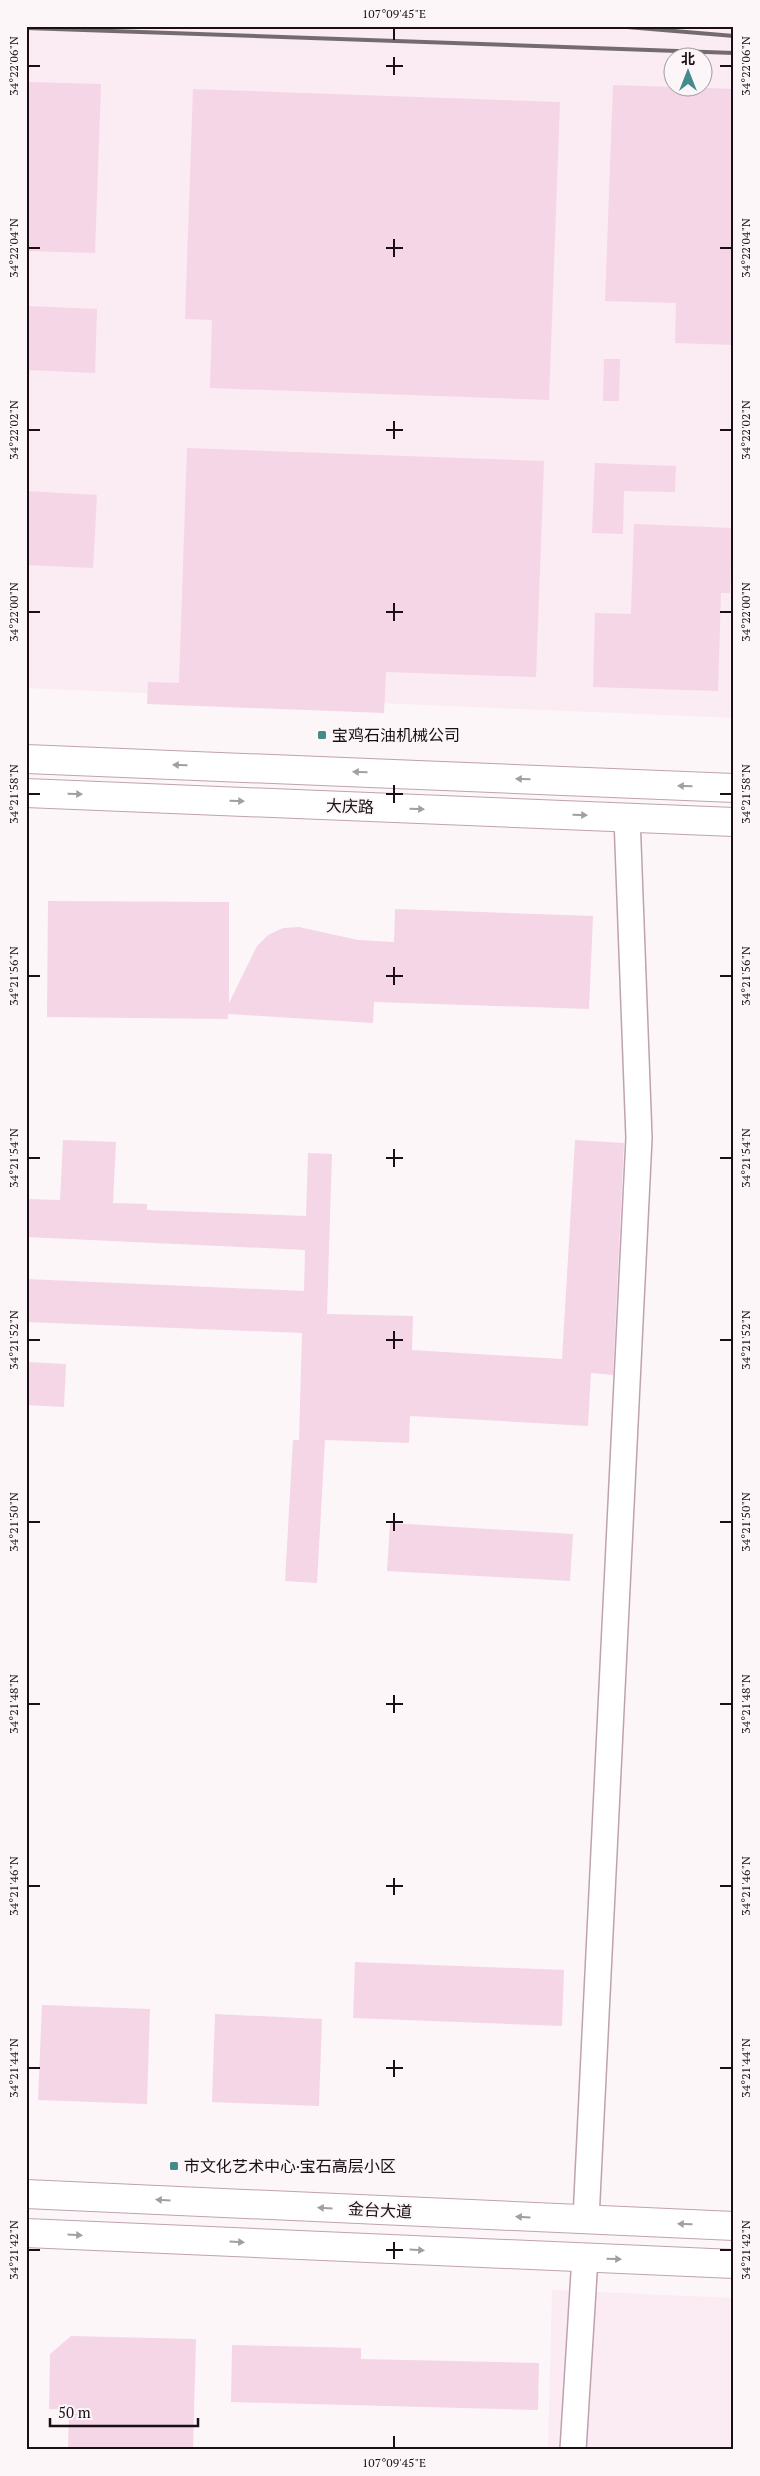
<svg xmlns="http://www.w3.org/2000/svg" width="760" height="2476" font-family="'PT Serif','Noto Sans SC',serif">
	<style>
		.built { fill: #fbebf3; fill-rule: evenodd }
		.building { fill: #f5d6e6 }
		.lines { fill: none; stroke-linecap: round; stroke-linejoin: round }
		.minor-casing { stroke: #bfa2b2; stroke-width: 28 }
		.major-casing { stroke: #bfa2b2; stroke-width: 30 }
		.minor { stroke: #fff; stroke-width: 25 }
		.major { stroke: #fff; stroke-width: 28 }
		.rail { stroke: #746b6f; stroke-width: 4 }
		.oneway { fill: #a39fa1 }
		.ticks { fill: none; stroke: #190f14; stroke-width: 2 }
		.poi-dot { fill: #448c8b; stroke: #fcf6f9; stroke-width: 2 }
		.labels { text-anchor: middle; stroke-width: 4; stroke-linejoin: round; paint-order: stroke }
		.poi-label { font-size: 16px; fill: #190f14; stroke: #fcf6f9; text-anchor: start }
		.street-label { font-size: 16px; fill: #190f14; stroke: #fcf6f9 }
		.neatline { fill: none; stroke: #190f14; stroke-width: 2 }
		.ticks-label { font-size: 12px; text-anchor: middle; fill: #190f14 }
	</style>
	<rect width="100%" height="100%" fill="#fcf6f9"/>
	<!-- built -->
	<g class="built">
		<path d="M 26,26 L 734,26 L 734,718 L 26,688 ZM 672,58 L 702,58 L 702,88 L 672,88 Z"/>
		<path d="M 552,2290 L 734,2298 L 734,2450 L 548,2450 Z"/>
	</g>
	<!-- building -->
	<g class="building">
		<path d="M 26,82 L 101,84 L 95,253 L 26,251 Z"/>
		<path d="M 613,85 L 734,89 L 734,345 L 675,343 L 676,303 L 605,301 Z"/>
		<path d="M 193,89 L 560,102 L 549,400 L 210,388 L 212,320 L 185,319 Z"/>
		<path d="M 26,306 L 97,309 L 95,373 L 26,370 Z"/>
		<path d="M 604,359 L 620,359 L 619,401 L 603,401 Z"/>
		<path d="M 187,448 L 544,461 L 536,677 L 386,672 L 384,713 L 147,704 L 148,682 L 179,683 Z"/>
		<path d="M 595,463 L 676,466 L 675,492 L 624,491 L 623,534 L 592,533 Z"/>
		<path d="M 26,491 L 97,495 L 93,568 L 26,565 Z"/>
		<path d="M 634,524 L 732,528 L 730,593 L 721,593 L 718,691 L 593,687 L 595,613 L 631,614 Z"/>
		<path d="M 48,901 L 229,902 L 229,1003 L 257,946 L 268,935 L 283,928 L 299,927 L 358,940 L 394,942 L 395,909 L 593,916 L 589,1009 L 374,1002 L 373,1023 L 228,1014 L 228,1019 L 47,1017 Z"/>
		<path d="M 63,1140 L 116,1142 L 113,1203 L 147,1204 L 147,1210 L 306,1216 L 308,1153 L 332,1154 L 327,1314 L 413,1316 L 412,1350 L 562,1359 L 575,1140 L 624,1143 L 613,1375 L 591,1373 L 588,1426 L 410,1416 L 409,1443 L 325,1440 L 317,1583 L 285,1581 L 293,1440 L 299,1440 L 302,1333 L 26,1322 L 26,1279 L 304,1291 L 305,1250 L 26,1237 L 26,1199 L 60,1200 Z"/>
		<path d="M 26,1362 L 66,1364 L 64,1407 L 26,1405 Z"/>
		<path d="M 390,1523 L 573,1534 L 570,1581 L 387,1571 Z"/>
		<path d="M 355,1962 L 564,1970 L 562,2026 L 353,2018 Z"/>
		<path d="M 42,2005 L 150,2009 L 147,2104 L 38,2100 Z"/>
		<path d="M 215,2014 L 322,2019 L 319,2106 L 212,2102 Z"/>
		<path d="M 71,2336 L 196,2339 L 193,2450 L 68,2450 L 69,2409 L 49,2409 L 50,2354 Z"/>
		<path d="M 232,2345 L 361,2348 L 361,2359 L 539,2363 L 538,2410 L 231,2402 Z"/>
	</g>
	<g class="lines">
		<!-- minor casing -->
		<g class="minor-casing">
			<g id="minor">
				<path d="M 586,2219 L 639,1138 L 627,817"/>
				<path d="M 573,2450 L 585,2257"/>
			</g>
		</g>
		<!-- major casing -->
		<g class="major-casing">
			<g id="major">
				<path d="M 26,759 L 734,788"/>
				<path d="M 26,793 L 734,822"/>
				<path d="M 26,2194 L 734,2226"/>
				<path d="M 26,2233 L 734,2264"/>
			</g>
		</g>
		<!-- minor -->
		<use href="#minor" class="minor"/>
		<!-- major -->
		<use href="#major" class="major"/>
		<!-- rail -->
		<g class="rail">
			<path d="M 615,26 L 734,36"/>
			<path d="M 26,28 L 734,53"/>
		</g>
	</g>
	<!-- one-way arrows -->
	<defs><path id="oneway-solid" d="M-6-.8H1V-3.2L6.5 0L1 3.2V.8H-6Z" transform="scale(1.25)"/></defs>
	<g class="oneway">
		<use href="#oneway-solid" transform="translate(180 765) rotate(-178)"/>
		<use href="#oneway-solid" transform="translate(360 772) rotate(-178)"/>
		<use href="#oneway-solid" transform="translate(523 779) rotate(-178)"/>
		<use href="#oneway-solid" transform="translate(685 786) rotate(-178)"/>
		<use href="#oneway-solid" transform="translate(75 794) rotate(2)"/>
		<use href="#oneway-solid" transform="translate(237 801) rotate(2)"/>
		<use href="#oneway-solid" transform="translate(417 809) rotate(2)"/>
		<use href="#oneway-solid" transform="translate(580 815) rotate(2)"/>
		<use href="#oneway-solid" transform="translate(163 2200) rotate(-177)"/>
		<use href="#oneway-solid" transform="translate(325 2208) rotate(-177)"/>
		<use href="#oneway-solid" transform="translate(523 2217) rotate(-177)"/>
		<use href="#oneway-solid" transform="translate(685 2224) rotate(-178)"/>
		<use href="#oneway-solid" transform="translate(75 2235) rotate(3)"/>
		<use href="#oneway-solid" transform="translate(237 2242) rotate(3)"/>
		<use href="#oneway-solid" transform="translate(417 2250) rotate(3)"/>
		<use href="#oneway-solid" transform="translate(614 2259) rotate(2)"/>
	</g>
	<!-- ticks -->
	<path class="ticks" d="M 394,28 L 394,40M 394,57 L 394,75M 28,66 L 40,66M 386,66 L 403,66M 720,66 L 732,66M 394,239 L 394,257M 28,248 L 40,248M 386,248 L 403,248M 720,248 L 732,248M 394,421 L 394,439M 28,430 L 40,430M 386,430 L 403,430M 720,430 L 732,430M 394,603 L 394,621M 28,612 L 40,612M 386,612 L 403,612M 720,612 L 732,612M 394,785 L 394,803M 28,794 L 40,794M 386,794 L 403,794M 720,794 L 732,794M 394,967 L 394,985M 28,976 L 40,976M 386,976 L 403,976M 720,976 L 732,976M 394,1149 L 394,1167M 28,1158 L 40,1158M 386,1158 L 403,1158M 720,1158 L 732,1158M 394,1331 L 394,1349M 28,1340 L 40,1340M 386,1340 L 403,1340M 720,1340 L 732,1340M 394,1513 L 394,1531M 28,1522 L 40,1522M 386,1522 L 403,1522M 720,1522 L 732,1522M 394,1695 L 394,1713M 28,1704 L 40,1704M 386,1704 L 403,1704M 720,1704 L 732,1704M 394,1878 L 394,1895M 28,1886 L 40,1886M 386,1886 L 403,1886M 720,1886 L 732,1886M 394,2060 L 394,2077M 28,2068 L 40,2068M 386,2068 L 403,2068M 720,2068 L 732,2068M 394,2242 L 394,2259M 28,2250 L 40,2250M 386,2250 L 403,2250M 720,2250 L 732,2250M 394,2436 L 394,2448"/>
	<!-- markers -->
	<g class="poi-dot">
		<rect x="317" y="730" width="10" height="10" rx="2.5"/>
		<rect x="169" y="2161" width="10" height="10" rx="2.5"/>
	</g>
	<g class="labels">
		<!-- poi labels -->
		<g class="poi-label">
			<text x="332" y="741">宝鸡石油机械公司</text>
			<text x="184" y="2172">市文化艺术中心·宝石高层小区</text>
		</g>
		<!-- street labels -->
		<g class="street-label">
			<text transform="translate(350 806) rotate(2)" y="6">大庆路</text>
			<text transform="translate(380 2210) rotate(3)" y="6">金台大道</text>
		</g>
	</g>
	<!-- border -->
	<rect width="760" height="2476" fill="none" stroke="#fcf6f9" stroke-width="55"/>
	<!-- north arrow -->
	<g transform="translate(688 72)"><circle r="24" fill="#fcf6f9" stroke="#a19a9d"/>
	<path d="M0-4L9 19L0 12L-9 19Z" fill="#448c8b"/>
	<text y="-8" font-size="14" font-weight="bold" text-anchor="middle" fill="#190f14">北</text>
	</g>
	<!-- scale -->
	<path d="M50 2418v8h148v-8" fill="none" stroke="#190f14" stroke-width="2.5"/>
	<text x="58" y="2418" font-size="15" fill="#190f14" stroke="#fcf6f9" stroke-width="4" paint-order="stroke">50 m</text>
	<rect x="28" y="28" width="704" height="2420" class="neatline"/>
	<g class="ticks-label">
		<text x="394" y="18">107°09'45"E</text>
		<text transform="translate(14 66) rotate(-90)" y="4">34°22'06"N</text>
		<text transform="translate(746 66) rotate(-90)" y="4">34°22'06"N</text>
		<text transform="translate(14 248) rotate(-90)" y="4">34°22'04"N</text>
		<text transform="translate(746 248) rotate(-90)" y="4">34°22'04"N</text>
		<text transform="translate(14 430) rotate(-90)" y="4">34°22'02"N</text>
		<text transform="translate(746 430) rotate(-90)" y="4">34°22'02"N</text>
		<text transform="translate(14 612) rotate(-90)" y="4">34°22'00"N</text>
		<text transform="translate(746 612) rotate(-90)" y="4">34°22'00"N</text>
		<text transform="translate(14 794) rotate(-90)" y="4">34°21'58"N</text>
		<text transform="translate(746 794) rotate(-90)" y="4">34°21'58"N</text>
		<text transform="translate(14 976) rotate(-90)" y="4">34°21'56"N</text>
		<text transform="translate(746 976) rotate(-90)" y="4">34°21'56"N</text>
		<text transform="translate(14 1158) rotate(-90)" y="4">34°21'54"N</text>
		<text transform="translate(746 1158) rotate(-90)" y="4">34°21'54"N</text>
		<text transform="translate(14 1340) rotate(-90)" y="4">34°21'52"N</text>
		<text transform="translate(746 1340) rotate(-90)" y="4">34°21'52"N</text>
		<text transform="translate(14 1522) rotate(-90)" y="4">34°21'50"N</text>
		<text transform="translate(746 1522) rotate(-90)" y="4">34°21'50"N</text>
		<text transform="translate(14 1704) rotate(-90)" y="4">34°21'48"N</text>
		<text transform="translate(746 1704) rotate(-90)" y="4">34°21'48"N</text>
		<text transform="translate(14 1886) rotate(-90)" y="4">34°21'46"N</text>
		<text transform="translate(746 1886) rotate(-90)" y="4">34°21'46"N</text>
		<text transform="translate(14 2068) rotate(-90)" y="4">34°21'44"N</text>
		<text transform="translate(746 2068) rotate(-90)" y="4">34°21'44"N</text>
		<text transform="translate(14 2250) rotate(-90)" y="4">34°21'42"N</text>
		<text transform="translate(746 2250) rotate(-90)" y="4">34°21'42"N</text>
		<text x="394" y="2467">107°09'45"E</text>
	</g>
</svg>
